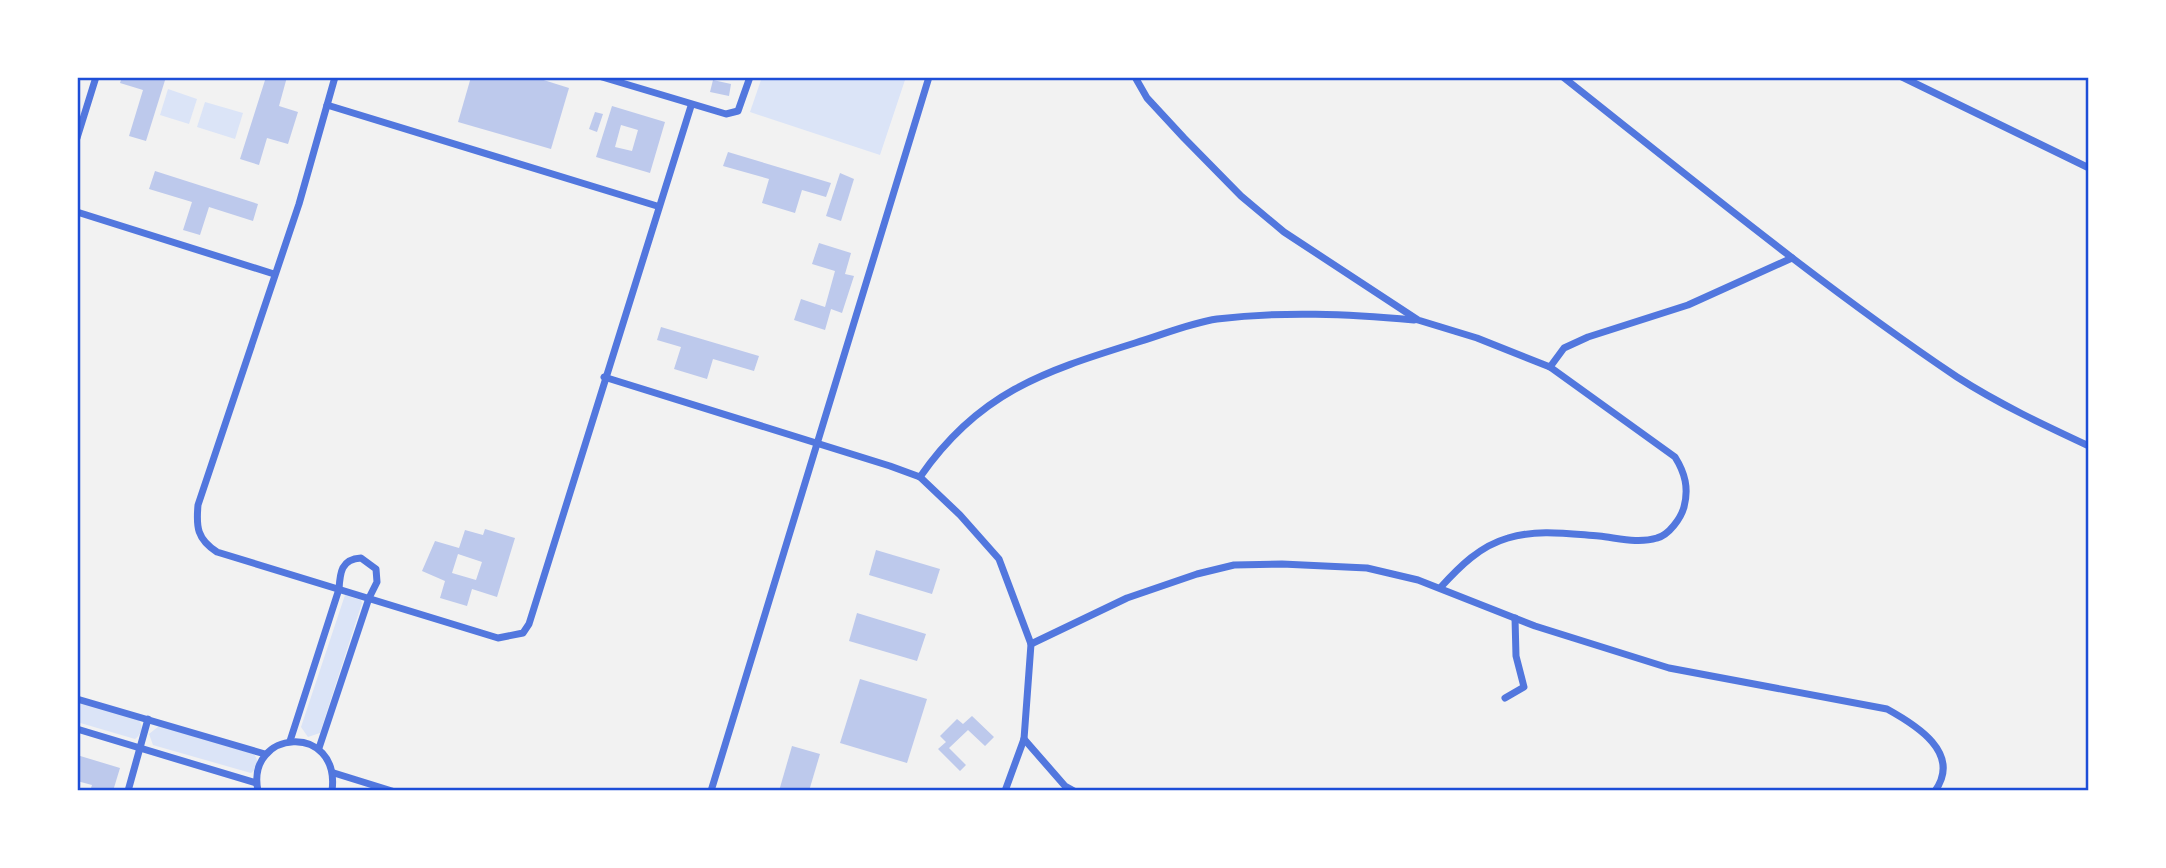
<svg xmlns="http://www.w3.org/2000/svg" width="2166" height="868" font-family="Cabin,sans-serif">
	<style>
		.green { fill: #dbe4f7 }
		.building { fill: #bdc9ec; fill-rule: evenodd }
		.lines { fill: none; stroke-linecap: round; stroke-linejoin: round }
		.minor { stroke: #5277de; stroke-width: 7 }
		.neatline { fill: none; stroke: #1d4ed8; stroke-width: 2.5 }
	</style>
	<rect width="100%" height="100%" fill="#f2f2f2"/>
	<!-- green -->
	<g class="green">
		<path d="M 762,77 L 906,77 L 880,155 L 750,112 Z"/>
		<path d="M 168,89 L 197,99 L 189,124 L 160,115 Z"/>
		<path d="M 205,102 L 243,113 L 235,139 L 197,127 Z"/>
		<path d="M 345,595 L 361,600 L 362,603 L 320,733 L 308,737 L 301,727 Z"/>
		<path d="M 77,702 L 138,719 C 144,726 142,734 135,739 L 77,722 Z"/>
		<path d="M 159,726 L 254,754 C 259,761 258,768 251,773 L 153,745 L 149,734 Z"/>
	</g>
	<!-- building -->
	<g class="building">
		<path d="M 122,77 L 166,77 L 146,141 L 129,136 L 143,90 L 120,83 Z"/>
		<path d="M 266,77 L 287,77 L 279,106 L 298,112 L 288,144 L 267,138 L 259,165 L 240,159 Z"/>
		<path d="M 471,77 L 534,77 L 569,88 L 551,149 L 458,122 Z"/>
		<path d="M 713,80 L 731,84 L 729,96 L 710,92 Z"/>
		<path d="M 612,106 L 665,122 L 650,173 L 596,157 ZM 621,125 L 638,130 L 632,151 L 615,147 Z"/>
		<path d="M 595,112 L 603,114 L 597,132 L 589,129 Z"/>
		<path d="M 728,152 L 831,183 L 826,197 L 802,190 L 795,213 L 762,203 L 769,179 L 723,166 Z"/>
		<path d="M 155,171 L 258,204 L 253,221 L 209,207 L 200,235 L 183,230 L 192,202 L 149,189 Z"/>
		<path d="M 840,173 L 854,179 L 841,221 L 826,216 Z"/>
		<path d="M 819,243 L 851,253 L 845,274 L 854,276 L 842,313 L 831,309 L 825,330 L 794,320 L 801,299 L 825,307 L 835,271 L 812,264 Z"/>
		<path d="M 661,327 L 759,356 L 754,371 L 713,359 L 707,379 L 674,369 L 681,347 L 657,340 Z"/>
		<path d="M 485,529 L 515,538 L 497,597 L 472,589 L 467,606 L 440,598 L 445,581 L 422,571 L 435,541 L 459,548 L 465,530 L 483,535 ZM 458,554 L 482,562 L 476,580 L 452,573 Z"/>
		<path d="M 876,550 L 940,569 L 932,594 L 869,575 Z"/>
		<path d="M 857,613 L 926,634 L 917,661 L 849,641 Z"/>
		<path d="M 860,679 L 927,699 L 907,763 L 840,743 Z"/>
		<path d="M 972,716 L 994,737 L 985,746 L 968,730 L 949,748 L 966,765 L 960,771 L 938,749 L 946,742 L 940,736 L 957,719 L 963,724 Z"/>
		<path d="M 792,746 L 820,754 L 809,791 L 779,791 Z"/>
		<path d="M 77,755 L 120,768 L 113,791 L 90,791 L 92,785 L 77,781 Z"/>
	</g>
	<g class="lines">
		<!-- minor -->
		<g class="minor">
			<path d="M 335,77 L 299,204 L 198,505 C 196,527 197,539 217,552 L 498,638 L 523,633 L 529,624 L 691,106"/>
			<path d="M 602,77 L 726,114 L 738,111 L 750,77"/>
			<path d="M 1135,77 L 1147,98 L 1184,138 L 1241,196 L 1284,232 L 1418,320 L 1477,338 L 1550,367 L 1675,457 C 1685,473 1689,488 1684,507 C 1681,518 1669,535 1657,538 C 1638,544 1618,538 1599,536 C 1570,534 1537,529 1508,538 C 1480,546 1460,566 1440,588"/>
			<path d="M 1563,77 C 1692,179 1820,285 1957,377 C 1999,404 2044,425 2089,446"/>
			<path d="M 1902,77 L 2089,168"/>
			<path d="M 327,105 L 657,206"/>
			<path d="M 77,138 L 96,77"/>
			<path d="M 77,212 L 274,274"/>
			<path d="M 1550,367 L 1564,348 L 1588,337 L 1688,305 L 1792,258"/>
			<path d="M 604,377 L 890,466 L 920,477 L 960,515 L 999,559 L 1031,644 L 1024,739 L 1005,791"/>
			<path d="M 920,477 C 978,393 1042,372 1135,343 C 1162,335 1190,323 1217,319 C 1283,311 1348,314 1414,320"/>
			<path d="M 1031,644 L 1127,598 L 1197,574 L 1234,565 L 1282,564 L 1367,568 L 1418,580 L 1535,626 L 1669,668 L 1887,709 C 1916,725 1962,753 1935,791"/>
			<path d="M 1505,698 L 1524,687 L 1516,656 L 1515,618"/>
			<path d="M 77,699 L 265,754"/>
			<path d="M 77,729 L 256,783"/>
			<path d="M 1024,739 L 1065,786 L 1074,791"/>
			<path d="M 290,741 L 339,589 C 340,573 341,559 361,558 L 376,569 L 377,582 L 369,598 L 319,748"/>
			<path d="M 334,773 L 392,791"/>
			<path d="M 128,791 L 148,719"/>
			<path d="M 258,791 C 245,729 341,722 332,791"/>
			<path d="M 711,791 L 929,77"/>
		</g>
	</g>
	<!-- border -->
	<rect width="2166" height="868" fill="none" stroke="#ffffff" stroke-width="158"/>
	<rect x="79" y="79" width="2008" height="710" class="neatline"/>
</svg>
